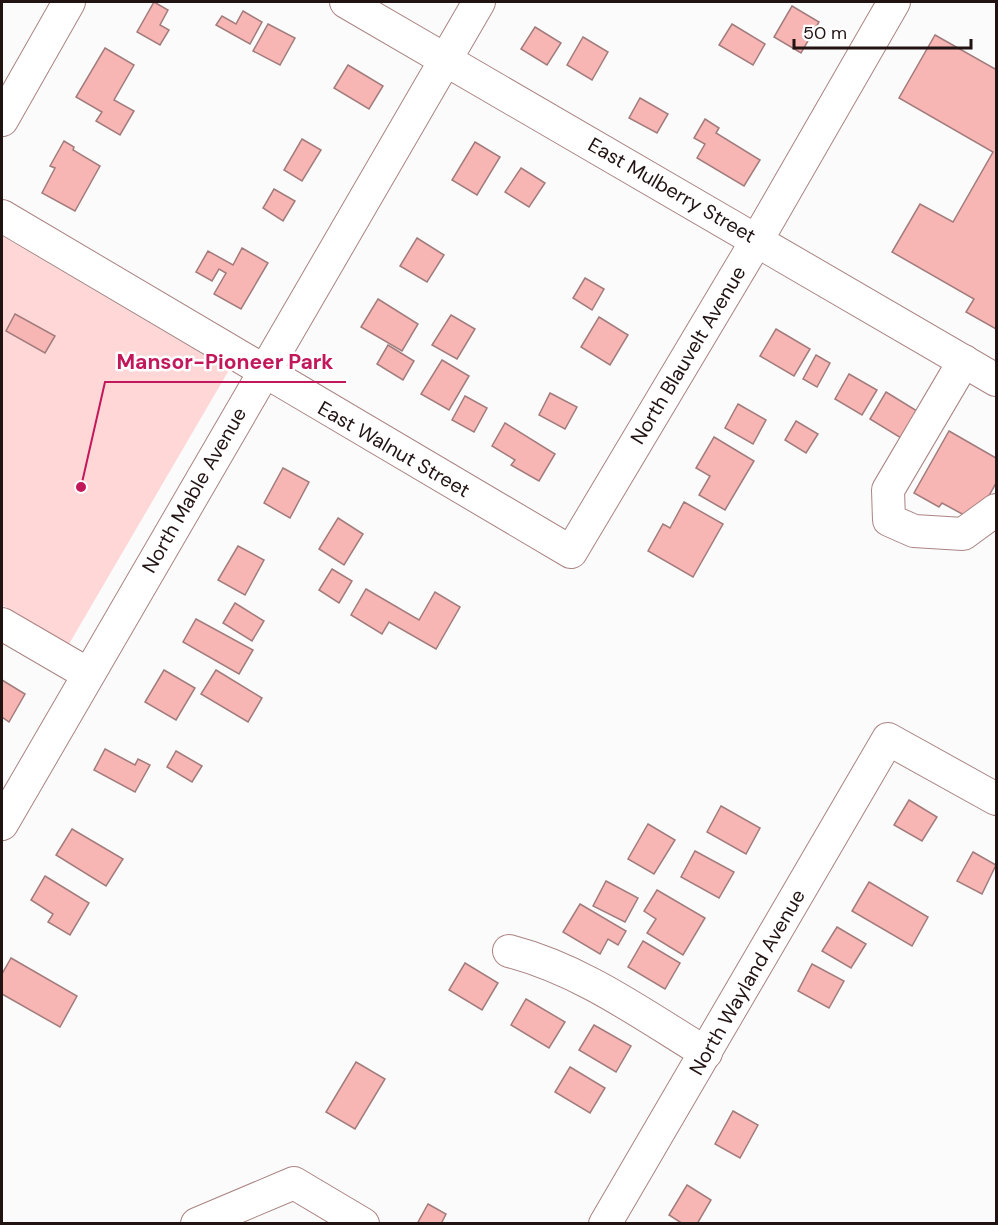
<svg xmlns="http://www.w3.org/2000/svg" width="998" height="1225" font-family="'DM Sans',sans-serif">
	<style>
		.green { fill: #fed7d6 }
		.building { fill: #f7b5b4; stroke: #a27c7c; stroke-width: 1.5 }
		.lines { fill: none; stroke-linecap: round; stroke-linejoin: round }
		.minor-casing { stroke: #aa8483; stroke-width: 34 }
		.minor { stroke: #fff; stroke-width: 32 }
		.labels { text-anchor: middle; stroke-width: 5; stroke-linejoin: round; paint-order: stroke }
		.street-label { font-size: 20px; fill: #221313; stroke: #fff }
		.leader { fill: none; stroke: #c2185b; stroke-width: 2 }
		.callout-dot { fill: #c2185b; stroke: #fff; stroke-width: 2 }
		.callout-label { font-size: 21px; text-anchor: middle; font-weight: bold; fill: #c2185b; stroke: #fff; stroke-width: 5; stroke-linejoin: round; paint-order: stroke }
	</style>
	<rect width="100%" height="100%" fill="#fbfbfb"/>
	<!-- green -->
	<path class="green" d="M 2,236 L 229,370 L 69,644 L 2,605 Z"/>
	<!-- building -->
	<g class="building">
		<path d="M 154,2 L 168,10 L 160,25 L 169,30 L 160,45 L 137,32 Z"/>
		<path d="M 792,6 L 819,22 L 801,53 L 774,37 Z"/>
		<path d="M 243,11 L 262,22 L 250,44 L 216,25 L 222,16 L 236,24 Z"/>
		<path d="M 268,24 L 295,38 L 280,65 L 253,51 Z"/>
		<path d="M 732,24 L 765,44 L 753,65 L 719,45 Z"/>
		<path d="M 535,27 L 561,43 L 547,65 L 521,49 Z"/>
		<path d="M 935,35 L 995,69 L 996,67 L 996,329 L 966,312 L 974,299 L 892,252 L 920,204 L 953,222 L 993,152 L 899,98 Z"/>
		<path d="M 583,37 L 608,52 L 592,80 L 567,65 Z"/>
		<path d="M 105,48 L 134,65 L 114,100 L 134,111 L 120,135 L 96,121 L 102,112 L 76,97 Z"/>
		<path d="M 348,65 L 383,86 L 369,109 L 334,88 Z"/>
		<path d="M 640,98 L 668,114 L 657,133 L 629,118 Z"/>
		<path d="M 705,119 L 719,128 L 716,133 L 760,160 L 744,186 L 697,158 L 705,144 L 694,138 Z"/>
		<path d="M 302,139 L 321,150 L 302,181 L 284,170 Z"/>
		<path d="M 64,141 L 74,147 L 73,150 L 100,166 L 75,211 L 42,193 L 55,168 L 50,166 Z"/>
		<path d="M 475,142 L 500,157 L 477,195 L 452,180 Z"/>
		<path d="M 521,168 L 545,183 L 529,207 L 505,192 Z"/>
		<path d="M 274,189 L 295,201 L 283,221 L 263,208 Z"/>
		<path d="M 417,238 L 444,255 L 427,282 L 400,266 Z"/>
		<path d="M 242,248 L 268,263 L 241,309 L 214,294 L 226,273 L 219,269 L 212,281 L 196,272 L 208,251 L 233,265 Z"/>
		<path d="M 585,278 L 604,289 L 592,310 L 573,298 Z"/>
		<path d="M 378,299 L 418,324 L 402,351 L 361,327 Z"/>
		<path d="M 15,314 L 55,336 L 45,353 L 6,331 Z"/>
		<path d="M 451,315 L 475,329 L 457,359 L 432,345 Z"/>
		<path d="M 599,317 L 628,335 L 610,365 L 581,347 Z"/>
		<path d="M 776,329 L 810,349 L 794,376 L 760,356 Z"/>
		<path d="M 388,345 L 414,361 L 403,380 L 377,364 Z"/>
		<path d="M 816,355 L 830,363 L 817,387 L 803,379 Z"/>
		<path d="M 442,360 L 469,376 L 449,410 L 421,394 Z"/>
		<path d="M 849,374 L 877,390 L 862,415 L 835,399 Z"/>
		<path d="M 886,392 L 917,411 L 901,438 L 870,419 Z"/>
		<path d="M 550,393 L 577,407 L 565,429 L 539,415 Z"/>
		<path d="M 465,396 L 487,408 L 474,432 L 452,420 Z"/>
		<path d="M 738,404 L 766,420 L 753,444 L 725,428 Z"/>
		<path d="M 796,421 L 818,434 L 806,453 L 785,440 Z"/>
		<path d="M 505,423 L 555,454 L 539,481 L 511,465 L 515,460 L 492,446 Z"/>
		<path d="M 949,431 L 996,458 L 996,483 L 975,521 L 942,503 L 939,507 L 914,493 Z"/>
		<path d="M 714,437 L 754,461 L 725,510 L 699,495 L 710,476 L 696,468 Z"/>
		<path d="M 283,468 L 309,482 L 290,518 L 264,503 Z"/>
		<path d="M 684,502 L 723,524 L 693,577 L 648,551 L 663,524 L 670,528 Z"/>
		<path d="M 338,518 L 363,534 L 344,565 L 319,549 Z"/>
		<path d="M 238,546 L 264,560 L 245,595 L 218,580 Z"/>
		<path d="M 332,569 L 352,581 L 339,603 L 319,590 Z"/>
		<path d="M 366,589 L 419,620 L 435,592 L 460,607 L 436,649 L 389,622 L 382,634 L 351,615 Z"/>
		<path d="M 235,603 L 264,621 L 252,641 L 223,623 Z"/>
		<path d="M 196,619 L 253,650 L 239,674 L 183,642 Z"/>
		<path d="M 164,670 L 195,688 L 176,720 L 145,702 Z"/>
		<path d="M 216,670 L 262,698 L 248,722 L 201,694 Z"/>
		<path d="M 2,680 L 25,694 L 9,722 L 2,717 Z"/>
		<path d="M 105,749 L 135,765 L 138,759 L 150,765 L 135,792 L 94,770 Z"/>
		<path d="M 176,751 L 202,766 L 192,782 L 167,767 Z"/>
		<path d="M 909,800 L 937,817 L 922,841 L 894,825 Z"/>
		<path d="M 721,806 L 760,828 L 746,854 L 707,832 Z"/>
		<path d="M 648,824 L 675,840 L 654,874 L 628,859 Z"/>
		<path d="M 72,829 L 123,859 L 106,886 L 56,855 Z"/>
		<path d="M 695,851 L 734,872 L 719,898 L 681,877 Z"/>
		<path d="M 973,852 L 996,865 L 982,894 L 957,881 Z"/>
		<path d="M 45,876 L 89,903 L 70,935 L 48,922 L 53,914 L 31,900 Z"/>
		<path d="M 606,881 L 638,898 L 625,922 L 593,906 Z"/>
		<path d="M 869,882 L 928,917 L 912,946 L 852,911 Z"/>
		<path d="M 657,890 L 705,918 L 683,955 L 647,933 L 656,919 L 644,911 Z"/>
		<path d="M 580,904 L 626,931 L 618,945 L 608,939 L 600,954 L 563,932 Z"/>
		<path d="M 837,927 L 866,944 L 851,968 L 822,951 Z"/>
		<path d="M 643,941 L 680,963 L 665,989 L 628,967 Z"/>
		<path d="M 11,958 L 77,996 L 60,1027 L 2,994 L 2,974 Z"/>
		<path d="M 465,963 L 498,983 L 482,1010 L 449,990 Z"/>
		<path d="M 812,964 L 844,981 L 829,1008 L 798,991 Z"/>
		<path d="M 526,999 L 565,1022 L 549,1048 L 511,1025 Z"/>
		<path d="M 594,1025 L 631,1046 L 616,1072 L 579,1050 Z"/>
		<path d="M 356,1062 L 385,1079 L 355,1129 L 326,1112 Z"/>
		<path d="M 570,1067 L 605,1088 L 590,1113 L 555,1092 Z"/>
		<path d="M 733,1111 L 758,1125 L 740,1158 L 715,1144 Z"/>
		<path d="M 687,1185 L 711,1200 L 697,1224 L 683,1224 L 669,1215 Z"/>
		<path d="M 428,1204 L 446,1214 L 441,1224 L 417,1224 Z"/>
	</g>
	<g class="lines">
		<!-- minor casing -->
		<g class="minor-casing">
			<g id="minor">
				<path d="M 346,2 L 996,380"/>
				<path d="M 2,120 L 69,2"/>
				<path d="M 2,216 L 571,552 L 757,240 L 894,2"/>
				<path d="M 964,361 L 888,490 L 889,520 L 914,531 L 963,534 L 996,510"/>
				<path d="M 2,624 L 88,674"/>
				<path d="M 2,824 L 479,2"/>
				<path d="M 509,951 C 582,970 642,1014 706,1053"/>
				<path d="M 197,1224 L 294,1183 L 363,1224"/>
				<path d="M 605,1224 L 888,739 L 996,799"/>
			</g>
		</g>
		<!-- minor -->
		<use href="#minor" class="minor"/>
	</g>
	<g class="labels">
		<!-- street labels -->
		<g class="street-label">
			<text transform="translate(672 190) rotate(30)" y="7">East Mulberry Street</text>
			<text transform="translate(688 355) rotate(-59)" y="7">North Blauvelt Avenue</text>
			<text transform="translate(394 449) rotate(30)" y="7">East Walnut Street</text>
			<text transform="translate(194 490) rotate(-60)" y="7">North Mable Avenue</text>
			<text transform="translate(747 982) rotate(-60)" y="7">North Wayland Avenue</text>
		</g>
	</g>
	<!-- callouts -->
	<path class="leader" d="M81 487L105 382H346"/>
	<circle class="callout-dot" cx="81" cy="487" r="6"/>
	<g class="callout-label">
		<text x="225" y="369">Mansor-Pioneer Park</text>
	</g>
	<!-- border -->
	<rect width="998" height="1225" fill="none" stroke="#221313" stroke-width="6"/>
	<!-- scale -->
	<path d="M794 39v9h177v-9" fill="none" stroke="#221313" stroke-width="3"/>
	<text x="803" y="39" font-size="18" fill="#221313" stroke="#ffffff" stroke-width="4.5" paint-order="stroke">50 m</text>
</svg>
